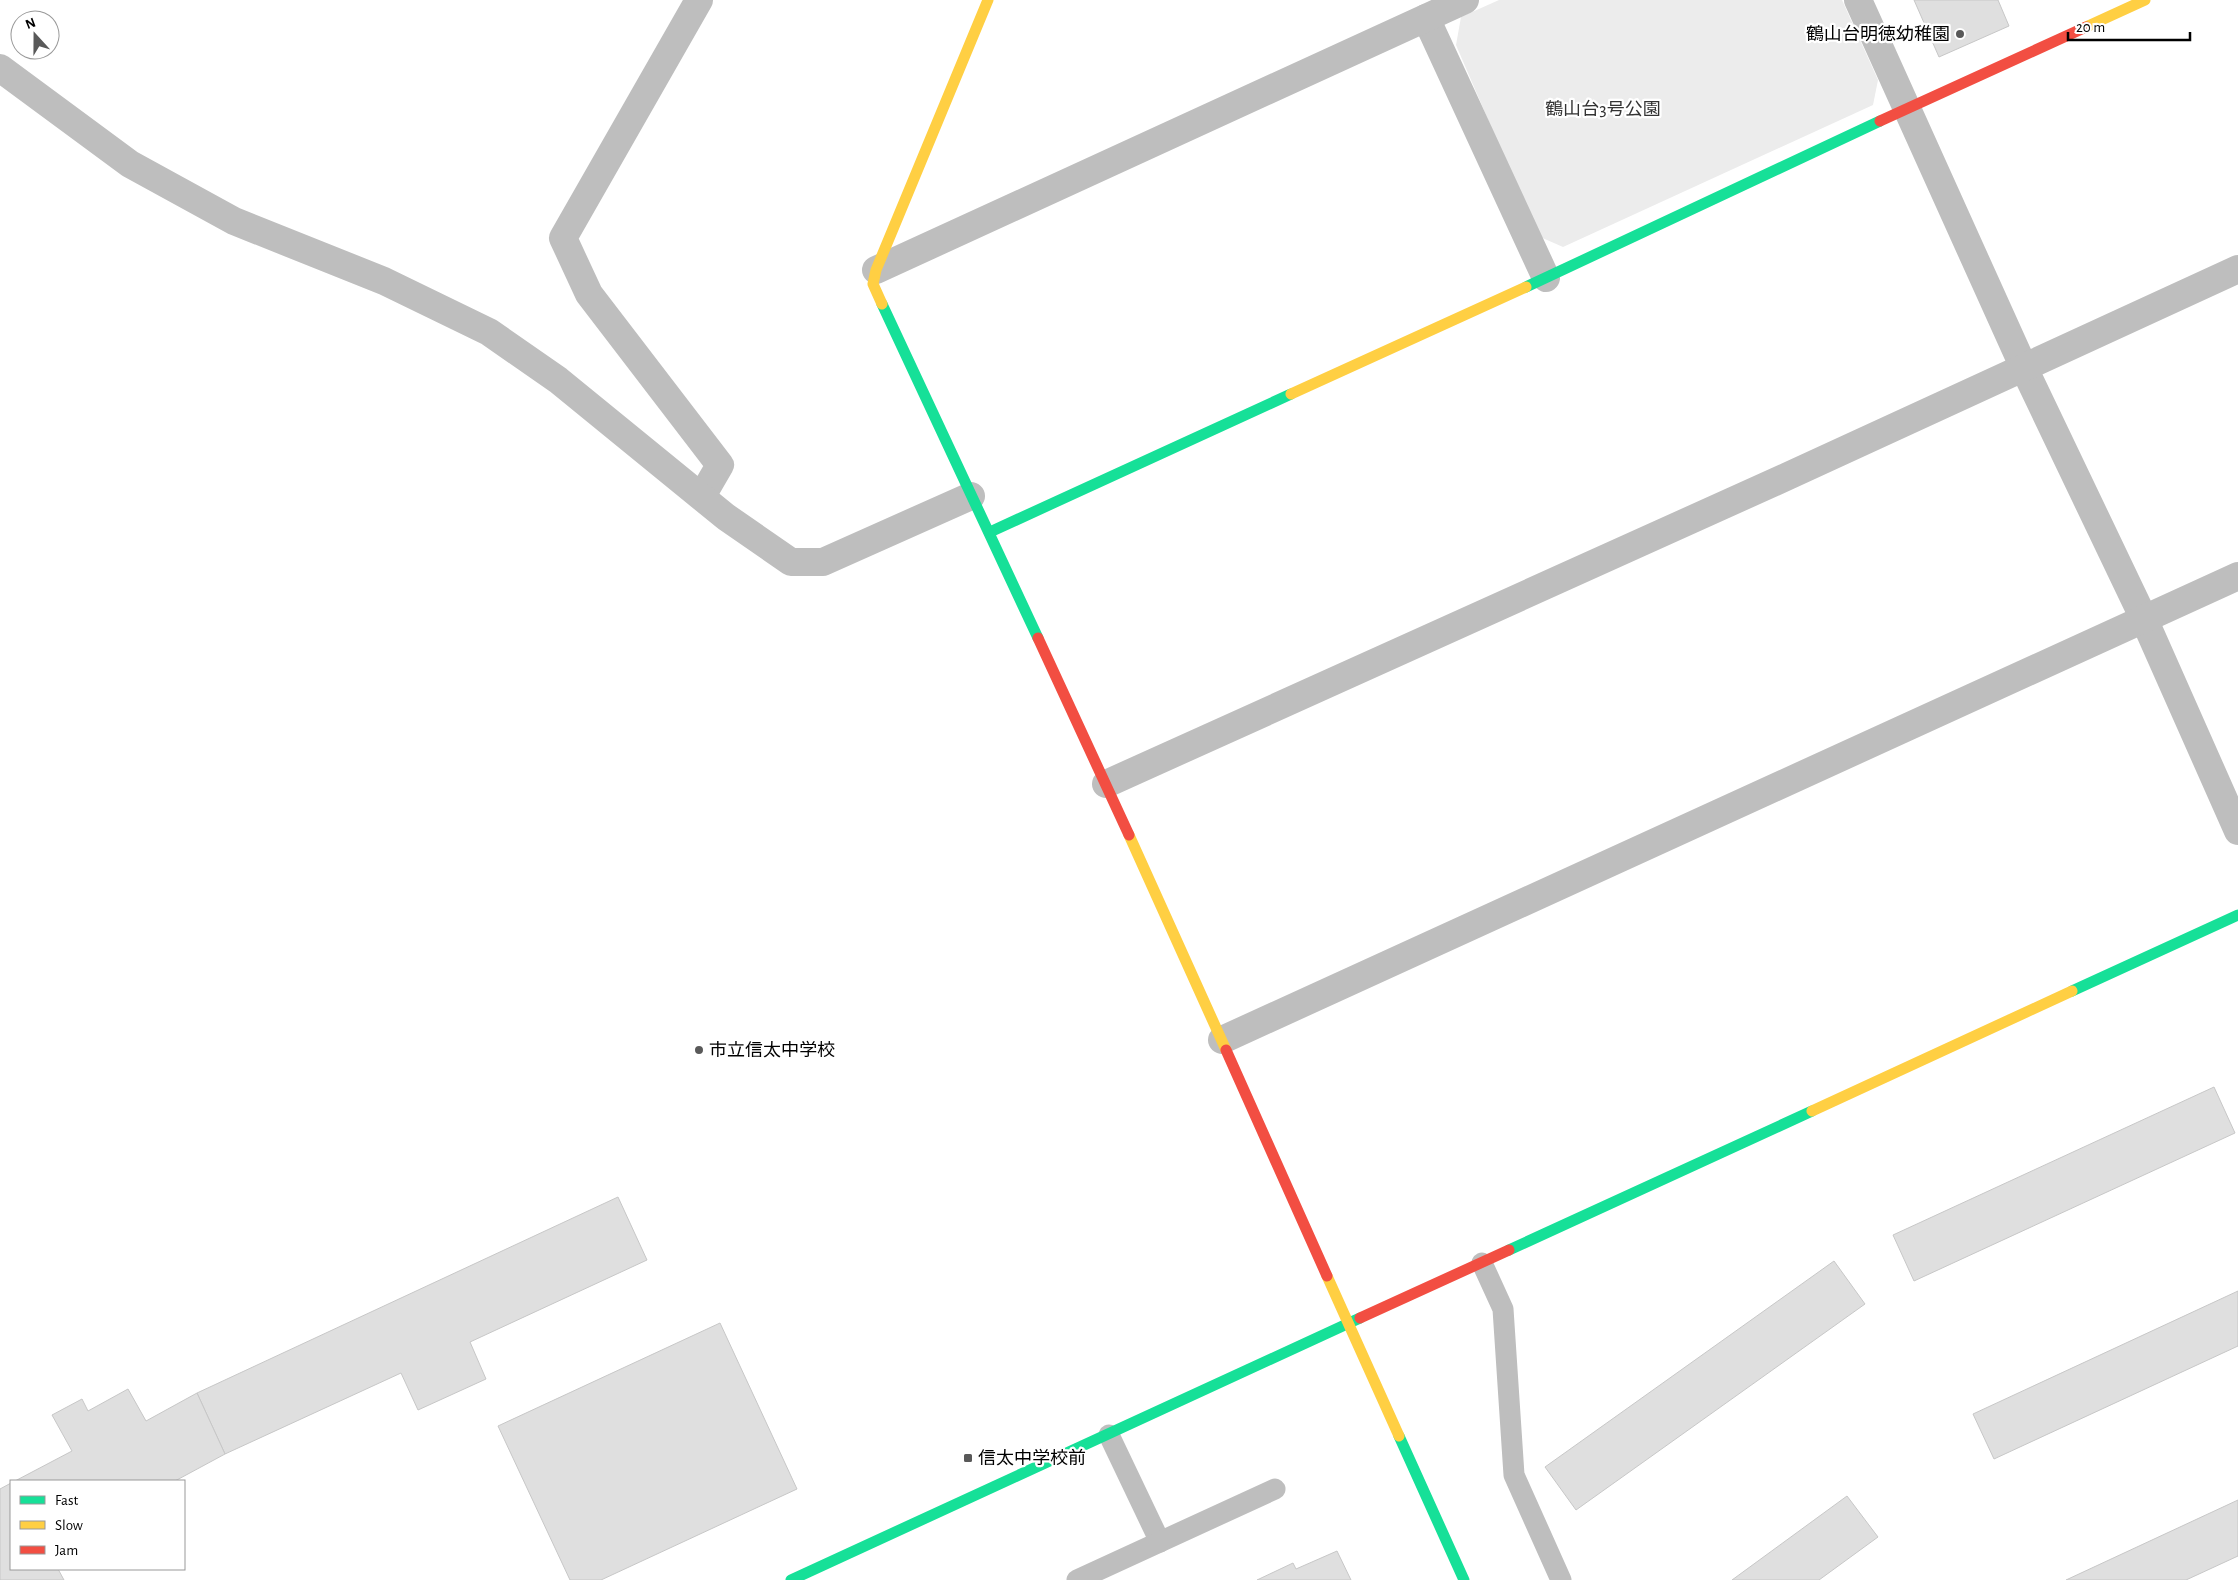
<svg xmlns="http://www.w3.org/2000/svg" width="2238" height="1580" font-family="'Alegreya Sans','Noto Sans JP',sans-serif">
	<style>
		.green { fill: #ececec }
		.building { fill: #dfdfdf; stroke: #c7c7c7 }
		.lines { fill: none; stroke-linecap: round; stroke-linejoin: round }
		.lane { stroke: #bebebe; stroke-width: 21 }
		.street { stroke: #bebebe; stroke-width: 28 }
		.fast { stroke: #16e098; stroke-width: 11 }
		.slow { stroke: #ffcf43; stroke-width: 11 }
		.jam { stroke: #f24e42; stroke-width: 11 }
		.poi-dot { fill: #595959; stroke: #fff; stroke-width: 2 }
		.labels { text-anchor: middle; stroke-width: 4.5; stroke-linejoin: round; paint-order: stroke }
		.poi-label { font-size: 18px; fill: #000; stroke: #fff; text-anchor: start }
		.park-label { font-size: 18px; fill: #333; stroke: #fff }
	</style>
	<rect width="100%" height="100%" fill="#fff"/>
	<!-- green -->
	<path class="green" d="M 1499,0 L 1842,0 L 1878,80 L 1873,105 L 1563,247 L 1538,236 L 1456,45 L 1461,17 Z"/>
	<!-- building -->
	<g class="building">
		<path d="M 1914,0 L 1998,0 L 2009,26 L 1939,57 Z"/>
		<path d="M 2214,1087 L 2235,1133 L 1914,1281 L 1893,1235 Z"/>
		<path d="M 618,1197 L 647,1260 L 470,1342 L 486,1379 L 418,1410 L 401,1373 L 225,1454 L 197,1393 Z"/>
		<path d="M 1834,1261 L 1865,1304 L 1576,1510 L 1545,1467 Z"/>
		<path d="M 2238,1291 L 2238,1346 L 1994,1459 L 1973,1414 Z"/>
		<path d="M 720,1323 L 797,1489 L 601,1580 L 570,1580 L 498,1426 Z"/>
		<path d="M 128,1389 L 146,1421 L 197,1393 L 225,1454 L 175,1481 L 15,1481 L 72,1451 L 52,1415 L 82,1399 L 88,1411 Z"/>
		<path d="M 11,1483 L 11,1569 L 58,1569 L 64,1580 L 0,1580 L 0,1489 Z"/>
		<path d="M 1847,1496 L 1878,1537 L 1819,1580 L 1732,1580 Z"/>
		<path d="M 2238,1500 L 2238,1556 L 2186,1580 L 2066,1580 Z"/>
		<path d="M 1337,1551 L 1351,1580 L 1257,1580 L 1293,1563 L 1296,1569 Z"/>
	</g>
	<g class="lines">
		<!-- lane -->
		<g class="lane">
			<path d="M 1482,1263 L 1503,1309 L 1514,1475 L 1561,1580"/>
			<path d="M 1109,1435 L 1160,1542"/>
			<path d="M 1077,1580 L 1275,1489"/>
		</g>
		<!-- street -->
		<g class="street">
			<path d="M 699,0 L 563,238 L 589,294 L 720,465 L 702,496"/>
			<path d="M 1858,0 L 2024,368 L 2144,619 L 2238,831"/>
			<path d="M 1426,18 L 1546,278"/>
			<path d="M 0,68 L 130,164 L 234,221 L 384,281 L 489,332 L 558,380 L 726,517 L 791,562 L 823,562 L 971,496"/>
			<path d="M 876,270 L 1465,0"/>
			<path d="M 1106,784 L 1788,476 L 2238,269"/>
			<path d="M 1222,1040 L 2238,576"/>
		</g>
		<!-- fast -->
		<g class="fast">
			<path d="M 1526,287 L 1880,121"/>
			<path d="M 882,304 L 1038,638"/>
			<path d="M 990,532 L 1291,394"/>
			<path d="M 2072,991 L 2238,915"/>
			<path d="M 1509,1250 L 1812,1111"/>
			<path d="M 1399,1436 L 1464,1580"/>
			<path d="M 791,1580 L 1360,1318"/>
		</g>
		<!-- slow -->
		<g class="slow">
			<path d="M 2086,27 L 2145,0"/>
			<path d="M 882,304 L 873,284 L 876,270 L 988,0"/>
			<path d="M 1291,394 L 1526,287"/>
			<path d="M 1129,835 L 1226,1050"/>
			<path d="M 1812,1111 L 2072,991"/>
			<path d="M 1327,1276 L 1399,1436"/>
		</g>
		<!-- jam -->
		<g class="jam">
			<path d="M 1880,121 L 2086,27"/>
			<path d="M 1038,638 L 1129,835"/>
			<path d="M 1226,1050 L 1327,1276"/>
			<path d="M 1360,1318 L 1509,1250"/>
		</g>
	</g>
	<!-- markers -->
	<g class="poi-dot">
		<circle cx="1960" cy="34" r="5"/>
		<circle cx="699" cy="1050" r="5"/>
		<rect x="963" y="1453" width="10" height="10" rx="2.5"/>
	</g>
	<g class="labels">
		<!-- poi labels -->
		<g class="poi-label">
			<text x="1950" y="40" text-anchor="end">鶴山台明徳幼稚園</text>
			<text x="709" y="1056">市立信太中学校</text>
			<text x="978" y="1464">信太中学校前</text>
		</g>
		<!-- park labels -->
		<g class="park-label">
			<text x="1603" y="115">鶴山台3号公園</text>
		</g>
	</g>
	<!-- legend -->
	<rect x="10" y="1480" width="175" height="90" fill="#ffffff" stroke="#999999"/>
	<rect x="20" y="1496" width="25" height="8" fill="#16e098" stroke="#999999"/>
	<text x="55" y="1505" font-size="15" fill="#000000">Fast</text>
	<rect x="20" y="1521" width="25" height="8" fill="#ffcf43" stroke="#999999"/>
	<text x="55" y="1530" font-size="15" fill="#000000">Slow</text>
	<rect x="20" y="1546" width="25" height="8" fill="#f24e42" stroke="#999999"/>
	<text x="55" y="1555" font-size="15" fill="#000000">Jam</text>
	<!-- north arrow -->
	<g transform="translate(35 35) rotate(339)"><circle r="24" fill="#ffffff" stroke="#999999"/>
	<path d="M0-4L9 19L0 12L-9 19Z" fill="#595959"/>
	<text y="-8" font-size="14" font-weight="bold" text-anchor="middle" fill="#000000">N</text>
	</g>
	<!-- scale -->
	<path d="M2068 32v8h122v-8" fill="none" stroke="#000000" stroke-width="2.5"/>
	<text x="2076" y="32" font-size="15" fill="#000000" stroke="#ffffff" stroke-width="4" paint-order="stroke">20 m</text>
</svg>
